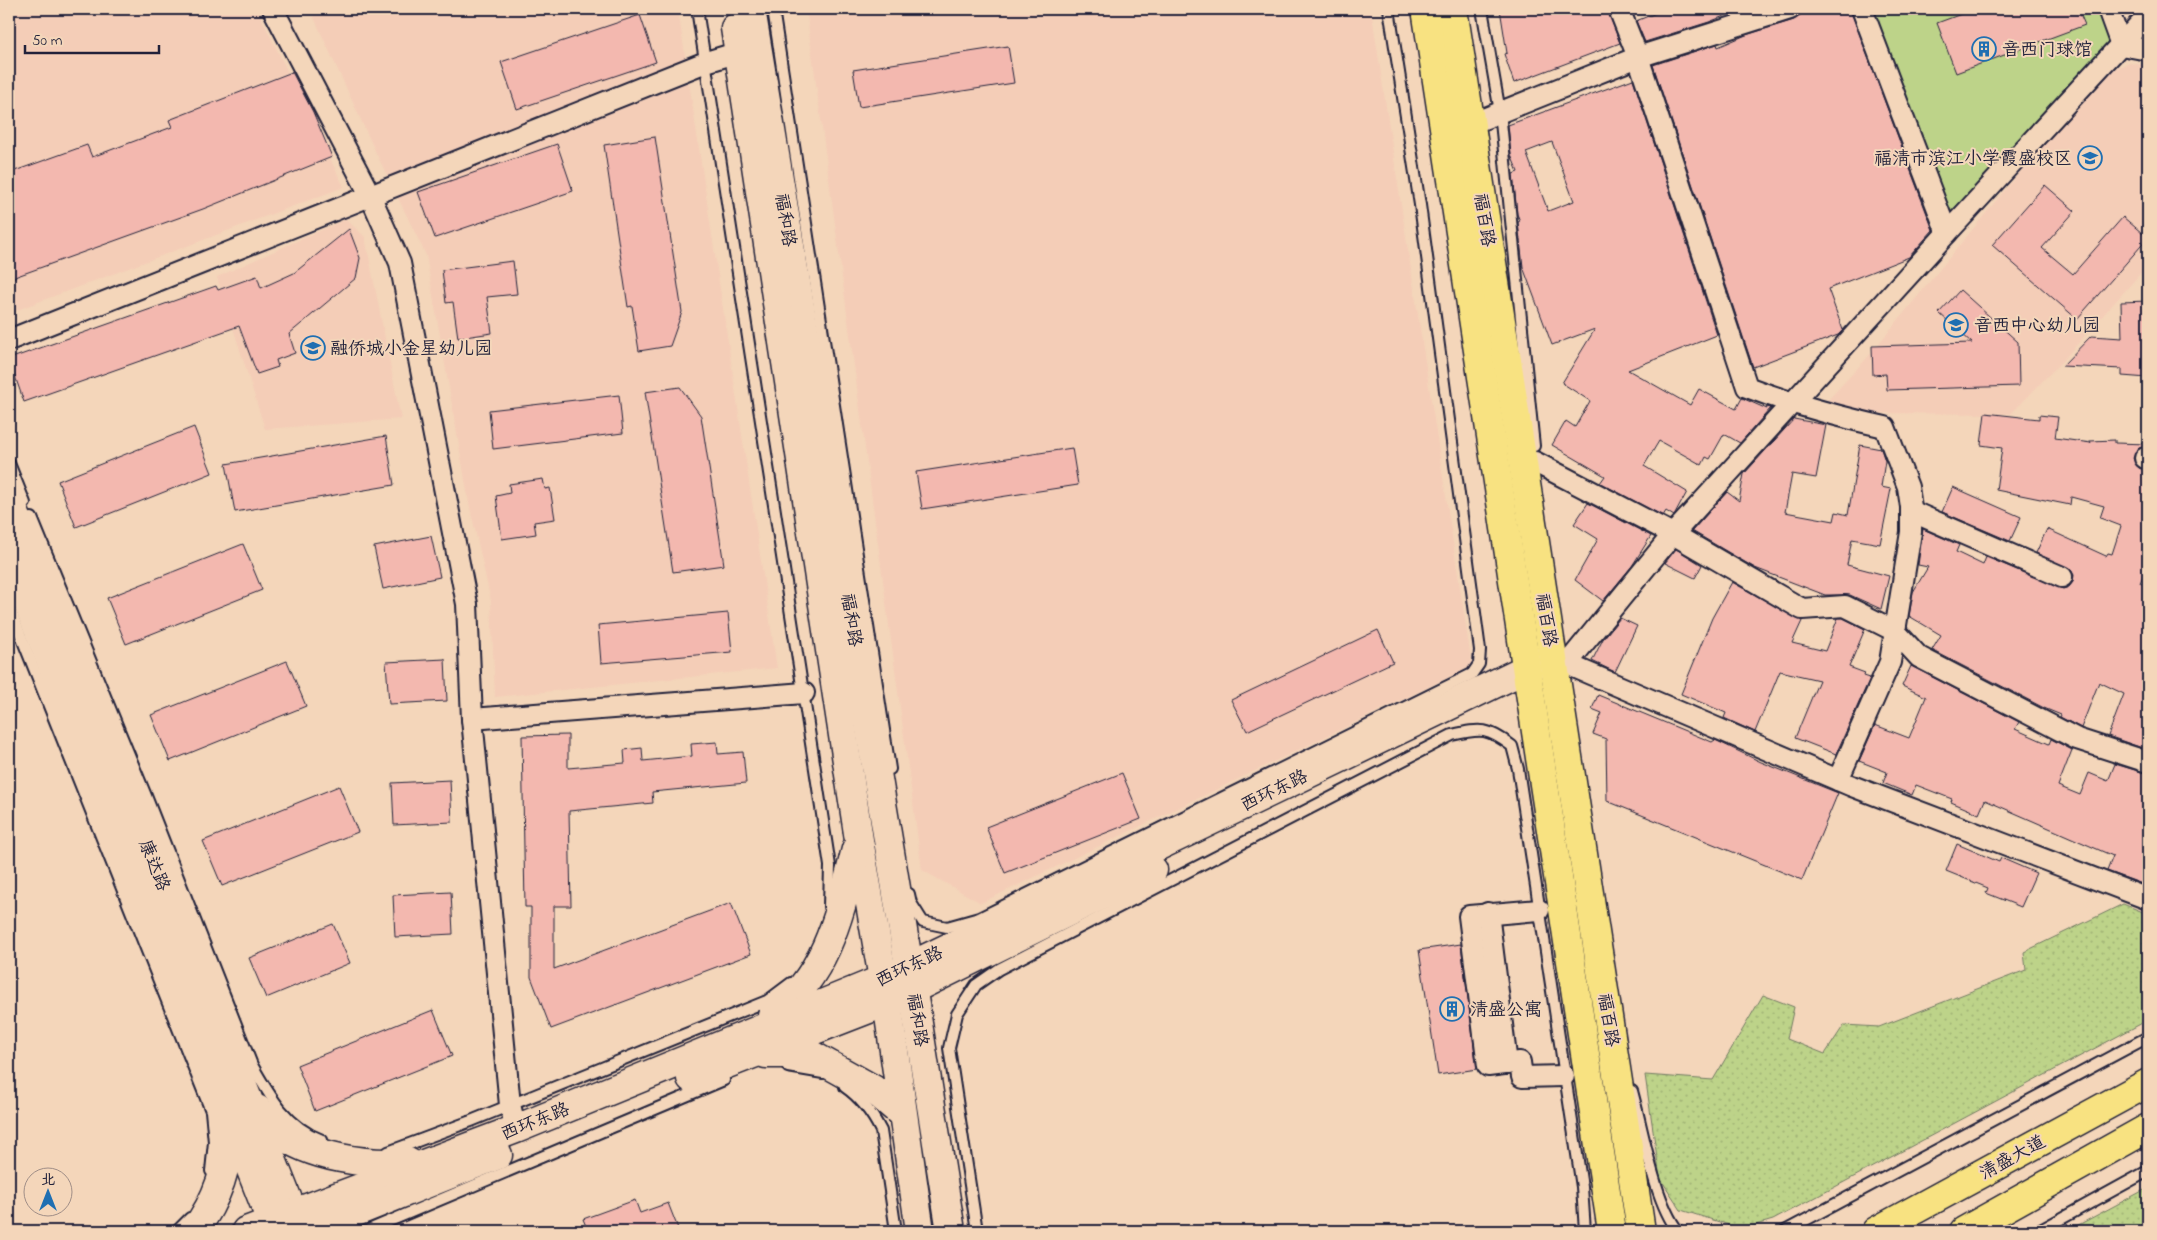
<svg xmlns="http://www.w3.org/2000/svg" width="2157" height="1240" font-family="'Indie Flower','LXGW WenKai TC',sans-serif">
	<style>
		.built { fill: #f4cdb7 }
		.grass { fill: url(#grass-dots); stroke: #707a62 }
		.pitch { fill: #bdd389; stroke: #707a62 }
		.building { fill: #f3b8af; stroke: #22223b; fill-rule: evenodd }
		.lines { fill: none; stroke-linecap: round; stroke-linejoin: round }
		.lane-casing { stroke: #22223b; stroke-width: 14 }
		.street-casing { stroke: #22223b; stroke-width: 24 }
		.secondary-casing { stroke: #22223b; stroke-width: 31 }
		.primary-casing { stroke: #22223b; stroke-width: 31 }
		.lane { stroke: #f4d6ba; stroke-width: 10 }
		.street { stroke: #f4d6ba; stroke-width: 20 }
		.secondary { stroke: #f4d6ba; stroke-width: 28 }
		.primary { stroke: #f8e281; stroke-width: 28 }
		.labels { text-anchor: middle; stroke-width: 4; stroke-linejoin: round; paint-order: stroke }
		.poi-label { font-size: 18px; fill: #22223b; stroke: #f4d6ba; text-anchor: start }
		.street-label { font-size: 18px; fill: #22223b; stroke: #f4d6ba }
	</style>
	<defs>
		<pattern id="grass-dots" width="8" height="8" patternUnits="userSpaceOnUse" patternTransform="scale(1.25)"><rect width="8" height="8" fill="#bdd389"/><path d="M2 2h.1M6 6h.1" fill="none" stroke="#a2b577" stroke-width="1.8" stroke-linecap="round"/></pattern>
	</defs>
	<rect width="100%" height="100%" fill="#f4d6ba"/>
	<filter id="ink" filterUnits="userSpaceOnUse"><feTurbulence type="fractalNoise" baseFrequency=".02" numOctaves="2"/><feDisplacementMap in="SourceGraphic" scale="10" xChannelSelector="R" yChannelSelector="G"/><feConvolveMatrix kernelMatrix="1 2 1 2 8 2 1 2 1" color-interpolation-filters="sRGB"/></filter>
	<g filter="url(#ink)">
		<!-- built -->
		<g class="built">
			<path d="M 9,9 L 257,9 L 344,187 L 9,313 Z"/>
			<path d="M 310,9 L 678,9 L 777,668 L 495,697 L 491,601 L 469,503 L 426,255 L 377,155 Z"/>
			<path d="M 806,9 L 1371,9 L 1472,666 L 981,903 L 922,870 Z"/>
			<path d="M 2130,63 L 2148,66 L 2148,265 L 2065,358 L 2011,414 L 1863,413 L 1827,401 L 1867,358 L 2101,73 Z"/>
			<path d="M 346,219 L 365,237 L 401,419 L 265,429 L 217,277 Z"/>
		</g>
		<!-- grass -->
		<g class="grass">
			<path d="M 2123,904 L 2148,914 L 2148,1020 L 1773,1220 L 1742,1229 L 1681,1210 L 1660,1178 L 1645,1075 L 1713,1080 L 1763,995 L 1794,1007 L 1787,1039 L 1825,1054 L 1844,1025 L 1879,1027 L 2026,970 L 2024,952 Z"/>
			<path d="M 2148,1188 L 2148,1231 L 2067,1231 Z"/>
		</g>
		<!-- pitch -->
		<path class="pitch" d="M 1872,9 L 2100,9 L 2112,39 L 1949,214 Z"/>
		<!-- building -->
		<g class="building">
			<path d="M 1500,9 L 1607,9 L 1620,43 L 1514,83 L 1504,54 L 1507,53 Z"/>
			<path d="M 1666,9 L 1751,9 L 1737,13 L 1737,11 L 1709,22 L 1645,42 L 1636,21 Z"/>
			<path d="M 1816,9 L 1850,9 L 1933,230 L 1909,257 L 1828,289 L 1843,330 L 1838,335 L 1753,367 L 1653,65 L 1717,44 L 1718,47 L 1746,35 L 1794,20 L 1800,15 Z"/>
			<path d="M 1975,9 L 2078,9 L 2085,25 L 1956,73 L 1937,23 Z"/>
			<path d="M 640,15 L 656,62 L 517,109 L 501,62 Z"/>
			<path d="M 1008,46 L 1014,83 L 859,107 L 853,70 Z"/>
			<path d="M 292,72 L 313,112 L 332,157 L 203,209 L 9,279 L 9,173 L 87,145 L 92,157 L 172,127 L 169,120 Z"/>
			<path d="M 1633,79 L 1717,335 L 1628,370 L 1690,405 L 1699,389 L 1736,409 L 1742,398 L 1767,409 L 1766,407 L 1771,408 L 1740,443 L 1724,434 L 1710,459 L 1706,457 L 1702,465 L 1659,441 L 1644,466 L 1687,492 L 1674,516 L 1666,511 L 1663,516 L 1600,483 L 1605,476 L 1552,445 L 1566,421 L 1575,427 L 1590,401 L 1562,383 L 1595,329 L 1552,345 L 1523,267 L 1518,222 L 1520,221 L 1517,214 L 1513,174 L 1518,172 L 1511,155 L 1508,125 ZM 1552,142 L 1574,201 L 1548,211 L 1526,152 Z"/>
			<path d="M 655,137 L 682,312 L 670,346 L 639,351 L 632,306 L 628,307 L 604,145 Z"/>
			<path d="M 557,144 L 573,191 L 435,238 L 418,192 Z"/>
			<path d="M 2045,185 L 2075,211 L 2042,248 L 2073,274 L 2123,217 L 2148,238 L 2077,319 L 1992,245 Z"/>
			<path d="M 349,229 L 360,258 L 356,278 L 289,334 L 295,353 L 276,360 L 278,367 L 257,374 L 239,326 L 24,402 L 9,359 L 216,286 L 218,290 L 257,276 L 261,288 L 294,273 Z"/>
			<path d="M 513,261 L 517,294 L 487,297 L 492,333 L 458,338 L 453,302 L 446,303 L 442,270 Z"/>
			<path d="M 1960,290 L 2018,342 L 2019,386 L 1887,390 L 1886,374 L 1873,375 L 1872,346 L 1972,343 L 1939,313 Z"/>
			<path d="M 2148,301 L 2148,378 L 2122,376 L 2122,369 L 2062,366 L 2091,336 L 2122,338 L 2121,302 Z"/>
			<path d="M 680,387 L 701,416 L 724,565 L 673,572 L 645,392 Z"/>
			<path d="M 619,395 L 623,433 L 493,449 L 489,410 Z"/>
			<path d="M 1985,413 L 2039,419 L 2039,415 L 2058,417 L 2055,438 L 2091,443 L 2090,441 L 2115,440 L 2115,443 L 2148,444 L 2148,446 L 2139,448 L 2133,458 L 2135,463 L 2139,468 L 2148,470 L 2148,563 L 2140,583 L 2148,587 L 2148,750 L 2108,736 L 2124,694 L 2099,682 L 2081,728 L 2060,717 L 2061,715 L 2044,708 L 1932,650 L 1941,635 L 1909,616 L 1913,592 L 1928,567 L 1918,565 L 1923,529 L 1959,545 L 1956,552 L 1983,565 L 1986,557 L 2063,589 L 2069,587 L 2073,582 L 2074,575 L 2071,570 L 2036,553 L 2047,529 L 2106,556 L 2108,553 L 2112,554 L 2121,526 L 2100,518 L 2104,506 L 2071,497 L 2070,505 L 1996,490 L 2002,448 L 1981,445 Z"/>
			<path d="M 1794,419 L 1826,425 L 1816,478 L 1792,474 L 1785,512 L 1834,521 L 1836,512 L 1848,515 L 1860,445 L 1881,449 L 1885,461 L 1881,487 L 1891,489 L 1880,544 L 1852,539 L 1847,565 L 1889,576 L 1881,609 L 1850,595 L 1825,595 L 1755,568 L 1692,531 L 1727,492 L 1739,501 L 1744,474 Z"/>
			<path d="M 194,427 L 212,473 L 76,527 L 58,481 Z"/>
			<path d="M 386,436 L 394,485 L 235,512 L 226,464 Z"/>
			<path d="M 1072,448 L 1078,485 L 922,509 L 916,472 Z"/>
			<path d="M 543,479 L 545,489 L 550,488 L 555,519 L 534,522 L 536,534 L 502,539 L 496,496 L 510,493 L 509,484 Z"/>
			<path d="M 1953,487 L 2021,517 L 2010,541 L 1942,512 Z"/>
			<path d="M 1588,503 L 1651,536 L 1632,566 L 1603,601 L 1575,580 L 1598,539 L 1574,524 Z"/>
			<path d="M 431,536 L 440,577 L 383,589 L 374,547 Z"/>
			<path d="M 243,544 L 262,590 L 126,644 L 107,598 Z"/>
			<path d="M 1676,549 L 1702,565 L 1695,578 L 1665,563 Z"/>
			<path d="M 1732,582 L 1802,621 L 1792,643 L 1825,651 L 1838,618 L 1843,618 L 1865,629 L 1849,667 L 1865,673 L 1864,676 L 1870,678 L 1836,754 L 1795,738 L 1819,680 L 1780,671 L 1755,732 L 1724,718 L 1726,713 L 1681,694 L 1712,618 Z"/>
			<path d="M 728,613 L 732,652 L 601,663 L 598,625 Z"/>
			<path d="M 1620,618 L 1637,626 L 1615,672 L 1592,661 L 1603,639 Z"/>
			<path d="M 1378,630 L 1393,662 L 1247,731 L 1231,700 Z"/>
			<path d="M 445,659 L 447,701 L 389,704 L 386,662 Z"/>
			<path d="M 287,661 L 306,706 L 170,761 L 151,715 Z"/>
			<path d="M 1911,666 L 2019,722 L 2015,729 L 2049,744 L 2051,739 L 2072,750 L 2058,786 L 2080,795 L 2089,773 L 2108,781 L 2115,764 L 2148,774 L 2148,886 L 2107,871 L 2113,856 L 1985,800 L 1979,814 L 1951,802 L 1952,799 L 1916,785 L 1912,795 L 1883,783 L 1887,772 L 1859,761 L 1875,725 L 1909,738 L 1926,697 L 1902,686 Z"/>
			<path d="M 1598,695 L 1712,742 L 1715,740 L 1761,762 L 1838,793 L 1802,880 L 1607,801 L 1606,739 L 1593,734 L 1602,713 L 1592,709 Z"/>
			<path d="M 568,735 L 568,768 L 625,763 L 624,750 L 642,748 L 643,761 L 692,756 L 691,744 L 717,742 L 718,754 L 743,752 L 746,783 L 652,792 L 653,803 L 569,811 L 571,906 L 554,906 L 554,969 L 731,903 L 751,954 L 551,1029 L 531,977 L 531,907 L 525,907 L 522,736 Z"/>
			<path d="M 1122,773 L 1141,819 L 1005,873 L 986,827 Z"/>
			<path d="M 450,780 L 452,822 L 394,825 L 392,783 Z"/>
			<path d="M 339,786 L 358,832 L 222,886 L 203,841 Z"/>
			<path d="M 1957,844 L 1999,862 L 2001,858 L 2036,873 L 2021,907 L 1986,893 L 1988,888 L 1946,871 Z"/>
			<path d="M 451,892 L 453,934 L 395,937 L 393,895 Z"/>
			<path d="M 333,924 L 350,963 L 266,998 L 249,958 Z"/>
			<path d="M 1461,944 L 1477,1069 L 1438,1075 L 1419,950 Z"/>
			<path d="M 433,1010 L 452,1056 L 315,1111 L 297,1065 Z"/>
			<path d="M 635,1200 L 640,1213 L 668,1203 L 679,1231 L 588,1231 L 583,1219 Z"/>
		</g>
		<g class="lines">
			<!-- lane casing -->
			<g class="lane-casing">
				<g id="lane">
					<path d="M 697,9 L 826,840 L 830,866 L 829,907"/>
					<path d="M 773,9 L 890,769"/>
					<path d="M 1482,9 L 1500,112 L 1534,446"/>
					<path d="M 9,463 L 25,503"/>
					<path d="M 32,518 L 146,796 L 252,1065 C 270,1097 287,1127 322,1140"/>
					<path d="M 9,606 L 211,1111 L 214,1142 L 211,1171"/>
					<path d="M 909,894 L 911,903 L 923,922 L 947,927 L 979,918 L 1472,674 L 1479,664 L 1480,650 L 1420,205 L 1389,9"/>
					<path d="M 788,1067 L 823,1073"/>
					<path d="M 845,1087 C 861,1098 872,1113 881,1131 L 896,1231"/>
					<path d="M 1632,1091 C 1643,1130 1654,1201 1678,1231"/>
					<path d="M 388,1152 L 471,1121 L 767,1001 L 791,983"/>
					<path d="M 177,1231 L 190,1218"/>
					<path d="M 366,1231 L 724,1080"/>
					<path d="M 977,1231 L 949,1048 L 957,1014 L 976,985 L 999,969 L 1452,735 C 1482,728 1488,728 1512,746 L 1518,769 L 1582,1187 L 1585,1231"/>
					<path d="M 1785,1231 L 2148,1037"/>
					<path d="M 2039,1231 L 2148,1171"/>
				</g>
			</g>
			<!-- street casing -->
			<g class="street-casing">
				<g id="street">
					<path d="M 273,9 L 370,195 L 400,263 L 467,604 L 472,719 L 510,1105 L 516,1129"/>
					<path d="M 1619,9 L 1638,57 L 1747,387 C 1794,405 1836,416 1885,427 L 1908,487 L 1911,507 L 1911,532 L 1890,662 L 1838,780"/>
					<path d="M 1862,9 L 1947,233"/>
					<path d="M 2108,9 L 2121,45 L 2148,50"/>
					<path d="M 1471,124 L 1638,57 L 1790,9"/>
					<path d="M 9,340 L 706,62 L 739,52"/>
					<path d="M 2145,458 L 2148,458"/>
					<path d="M 1535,462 L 1673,534 L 1802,609 L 1845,606 L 1895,631 L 1919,657 L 2077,739 L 2148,762"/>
					<path d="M 1911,511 L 2062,577"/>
					<path d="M 1567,664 L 1852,786 L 2148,899"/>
					<path d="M 1554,665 L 1567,664 L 1673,534 L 1947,233 L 2148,15"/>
					<path d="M 472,719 L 804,693"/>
					<path d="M 1539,910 L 1469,916 L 1488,1066 L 1520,1062 L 1522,1077 L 1564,1076"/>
					<path d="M 1488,913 L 1507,1064"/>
				</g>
			</g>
			<!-- secondary casing -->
			<g class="secondary-casing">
				<g id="secondary">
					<path d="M 751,9 L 909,967 L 951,1231"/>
					<path d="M 735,28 L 859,840 L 887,1002 L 920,1231"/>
					<path d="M 9,498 L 300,1230"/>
					<path d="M 9,555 L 275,1231"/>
					<path d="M 772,1016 C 828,975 840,912 856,849"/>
					<path d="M 766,1054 L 810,1054 L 873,1089 L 902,1114"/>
					<path d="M 691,1078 L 887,1002 L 1153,870"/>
					<path d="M 257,1109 C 264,1117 271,1125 278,1132 C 308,1157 370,1166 408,1162"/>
					<path d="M 194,1231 C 218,1199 230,1164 229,1124"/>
					<path d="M 246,1231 L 516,1129 L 883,979 L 1546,659"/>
					<path d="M 309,1231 L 498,1155"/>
				</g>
			</g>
			<!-- primary casing -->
			<g class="primary-casing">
				<g id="primary">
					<path d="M 1426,9 L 1612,1231"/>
					<path d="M 1453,9 L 1641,1231"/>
					<path d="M 1876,1231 L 2148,1083"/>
					<path d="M 1964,1231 L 2148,1128"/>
				</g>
			</g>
			<!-- lane -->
			<use href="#lane" class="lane"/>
			<!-- street -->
			<use href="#street" class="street"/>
			<!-- secondary -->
			<use href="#secondary" class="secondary"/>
			<!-- primary -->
			<use href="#primary" class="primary"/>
		</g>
	</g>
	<!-- icons -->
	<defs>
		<g id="building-ring" transform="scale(1.25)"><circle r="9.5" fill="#f4d6ba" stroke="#1f6fb2" stroke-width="1.5"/><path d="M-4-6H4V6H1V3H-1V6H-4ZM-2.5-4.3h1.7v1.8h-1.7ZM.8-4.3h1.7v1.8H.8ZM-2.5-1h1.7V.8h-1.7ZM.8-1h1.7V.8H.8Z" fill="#1f6fb2"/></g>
		<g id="school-ring" transform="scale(1.25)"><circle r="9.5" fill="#f4d6ba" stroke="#1f6fb2" stroke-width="1.5"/><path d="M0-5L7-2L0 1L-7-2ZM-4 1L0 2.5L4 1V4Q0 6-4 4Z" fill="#1f6fb2"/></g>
	</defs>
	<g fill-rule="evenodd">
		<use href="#building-ring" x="1984" y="49"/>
		<use href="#school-ring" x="2090" y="158"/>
		<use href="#school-ring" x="1956" y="325"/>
		<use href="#school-ring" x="313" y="348"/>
		<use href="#building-ring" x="1452" y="1009"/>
	</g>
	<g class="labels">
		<!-- poi labels -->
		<g class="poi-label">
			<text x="2002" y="55">音西门球馆</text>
			<text x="2072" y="164" text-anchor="end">福清市滨江小学霞盛校区</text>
			<text x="1974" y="331">音西中心幼儿园</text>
			<text x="330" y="354">融侨城小金星幼儿园</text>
			<text x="1470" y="1015">清盛公寓</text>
		</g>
		<!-- street labels -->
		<g class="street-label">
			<text transform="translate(786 220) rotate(81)" y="6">福和路</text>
			<text transform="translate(1485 220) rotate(81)" y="6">福百路</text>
			<text transform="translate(852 620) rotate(81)" y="6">福和路</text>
			<text transform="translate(1547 620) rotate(81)" y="6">福百路</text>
			<text transform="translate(1274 790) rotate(-26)" y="6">西环东路</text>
			<text transform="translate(155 865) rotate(68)" y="6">康达路</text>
			<text transform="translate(909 966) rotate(-25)" y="6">西环东路</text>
			<text transform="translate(918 1020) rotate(81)" y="6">福和路</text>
			<text transform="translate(1609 1020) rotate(81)" y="6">福百路</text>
			<text transform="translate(535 1121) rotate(-22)" y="6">西环东路</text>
			<text transform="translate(2012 1157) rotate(-29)" y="6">清盛大道</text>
		</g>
	</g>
	<!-- margin -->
	<rect width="2157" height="1240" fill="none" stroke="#f4d6ba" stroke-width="30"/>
	<rect x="15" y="15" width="2127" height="1210" fill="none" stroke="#22223b" stroke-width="2" filter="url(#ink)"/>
	<!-- north arrow -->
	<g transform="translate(48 1192)"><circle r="24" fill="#f4d6ba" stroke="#a08e87"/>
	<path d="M0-4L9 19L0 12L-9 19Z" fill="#1f6fb2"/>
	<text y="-8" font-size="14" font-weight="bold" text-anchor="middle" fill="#22223b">北</text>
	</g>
	<!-- scale -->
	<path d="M25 45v8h134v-8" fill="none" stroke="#22223b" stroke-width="2.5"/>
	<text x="32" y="45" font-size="15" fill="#22223b" stroke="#f4d6ba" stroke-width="4" paint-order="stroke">50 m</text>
</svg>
